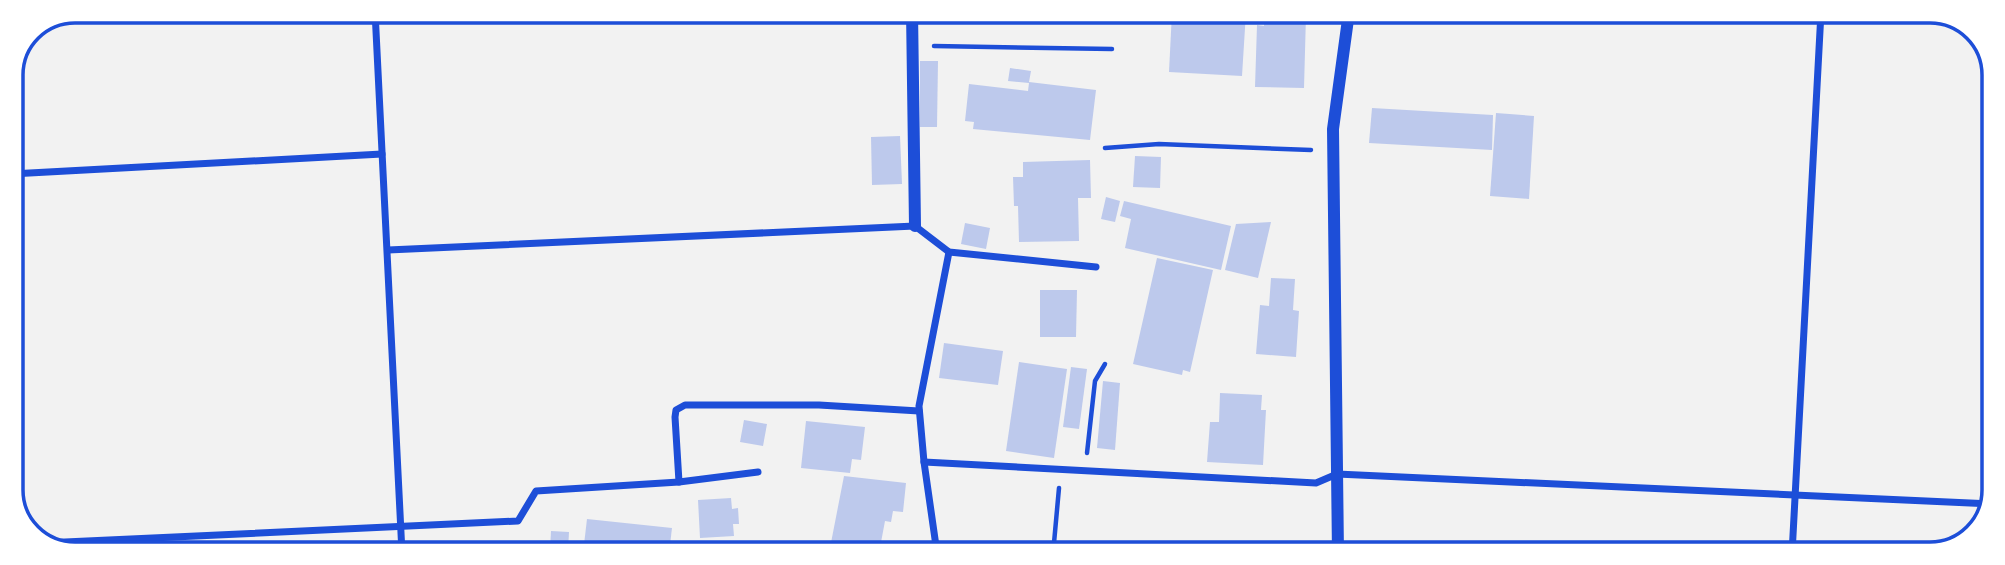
<svg xmlns="http://www.w3.org/2000/svg" width="2005" height="565" font-family="'Libre Baskerville',serif">
	<style>
		.building { fill: #bdc9ec }
		.lines { fill: none; stroke-linecap: round; stroke-linejoin: round }
		.path { stroke: #1d4ed8; stroke-width: 4.5 }
		.minor { stroke: #1d4ed8; stroke-width: 7 }
		.tertiary { stroke: #1d4ed8; stroke-width: 12 }
		.rim { fill: none; stroke: #1d4ed8; stroke-width: 3.5 }
	</style>
	<rect width="100%" height="100%" fill="#f2f2f2"/>
	<!-- building -->
	<g class="building">
		<path d="M 1172,12 L 1246,12 L 1242,76 L 1169,72 Z"/>
		<path d="M 1264,12 L 1311,12 L 1306,15 L 1304,88 L 1255,87 L 1257,25 L 1264,26 Z"/>
		<path d="M 920,61 L 938,61 L 937,127 L 920,127 Z"/>
		<path d="M 1010,68 L 1031,71 L 1029,82 L 1096,90 L 1090,140 L 973,129 L 974,122 L 965,121 L 969,84 L 1028,91 L 1029,83 L 1008,81 Z"/>
		<path d="M 1372,108 L 1493,115 L 1492,150 L 1369,143 Z"/>
		<path d="M 1496,113 L 1534,116 L 1529,199 L 1490,196 Z"/>
		<path d="M 900,136 L 902,184 L 872,185 L 871,137 Z"/>
		<path d="M 1135,156 L 1161,157 L 1160,188 L 1133,187 Z"/>
		<path d="M 1090,160 L 1091,198 L 1078,198 L 1079,241 L 1019,242 L 1018,206 L 1014,206 L 1013,177 L 1023,177 L 1023,162 Z"/>
		<path d="M 1106,197 L 1120,201 L 1115,222 L 1101,219 Z"/>
		<path d="M 1124,201 L 1231,226 L 1221,270 L 1125,248 L 1131,219 L 1120,216 Z"/>
		<path d="M 1271,222 L 1258,278 L 1225,270 L 1236,224 Z"/>
		<path d="M 965,223 L 990,228 L 986,249 L 961,244 Z"/>
		<path d="M 1157,258 L 1213,270 L 1190,372 L 1183,370 L 1182,375 L 1133,364 Z"/>
		<path d="M 1271,278 L 1295,279 L 1293,310 L 1299,311 L 1296,357 L 1256,354 L 1260,305 L 1269,306 Z"/>
		<path d="M 1040,290 L 1077,290 L 1076,337 L 1040,337 Z"/>
		<path d="M 944,343 L 1003,351 L 998,385 L 939,378 Z"/>
		<path d="M 1019,362 L 1067,369 L 1054,458 L 1006,451 Z"/>
		<path d="M 1071,367 L 1087,369 L 1079,429 L 1063,427 Z"/>
		<path d="M 1103,381 L 1120,383 L 1115,450 L 1097,448 Z"/>
		<path d="M 1220,393 L 1262,395 L 1261,410 L 1266,410 L 1263,465 L 1207,462 L 1210,422 L 1219,422 Z"/>
		<path d="M 744,420 L 767,424 L 763,446 L 740,442 Z"/>
		<path d="M 806,421 L 865,427 L 861,460 L 852,459 L 850,473 L 801,468 Z"/>
		<path d="M 844,476 L 906,483 L 903,512 L 893,511 L 891,522 L 885,521 L 879,553 L 829,553 Z"/>
		<path d="M 731,498 L 732,509 L 738,508 L 739,524 L 733,524 L 734,536 L 700,538 L 698,500 Z"/>
		<path d="M 587,519 L 672,528 L 669,553 L 583,553 Z"/>
		<path d="M 551,531 L 569,532 L 568,551 L 550,550 Z"/>
	</g>
	<g class="lines">
		<!-- path -->
		<g class="path">
			<path d="M 934,46 L 1112,49"/>
			<path d="M 1105,148 L 1159,144 L 1311,150"/>
			<path d="M 1087,453 L 1095,381 L 1105,364"/>
			<path d="M 1053,554 L 1059,488"/>
		</g>
		<!-- minor -->
		<g class="minor">
			<path d="M 375,11 L 402,553"/>
			<path d="M 11,174 L 382,154"/>
			<path d="M 388,250 L 915,226 L 949,252 L 1096,267"/>
			<path d="M 924,462 L 919,406 L 949,252"/>
			<path d="M 679,482 L 675,417 L 676,410 L 685,405 L 819,405 L 919,411"/>
			<path d="M 43,543 L 518,521 L 536,491 L 679,482 L 758,472"/>
			<path d="M 937,553 L 924,462 L 1316,483 L 1337,474 L 1992,504"/>
			<path d="M 1792,554 L 1821,12"/>
		</g>
		<!-- tertiary -->
		<g class="tertiary">
			<path d="M 912,11 L 915,226"/>
			<path d="M 1338,554 L 1333,129 L 1349,12"/>
		</g>
	</g>
	<!-- crop -->
	<path d="M0 0H2005V565H0ZM75 23H1930A52 52 0 0 1 1982 75V490A52 52 0 0 1 1930 542H75A52 52 0 0 1 23 490V75A52 52 0 0 1 75 23Z" fill="#fff" fill-rule="evenodd"/>
	<path class="rim" d="M75 23H1930A52 52 0 0 1 1982 75V490A52 52 0 0 1 1930 542H75A52 52 0 0 1 23 490V75A52 52 0 0 1 75 23Z"/>
</svg>
